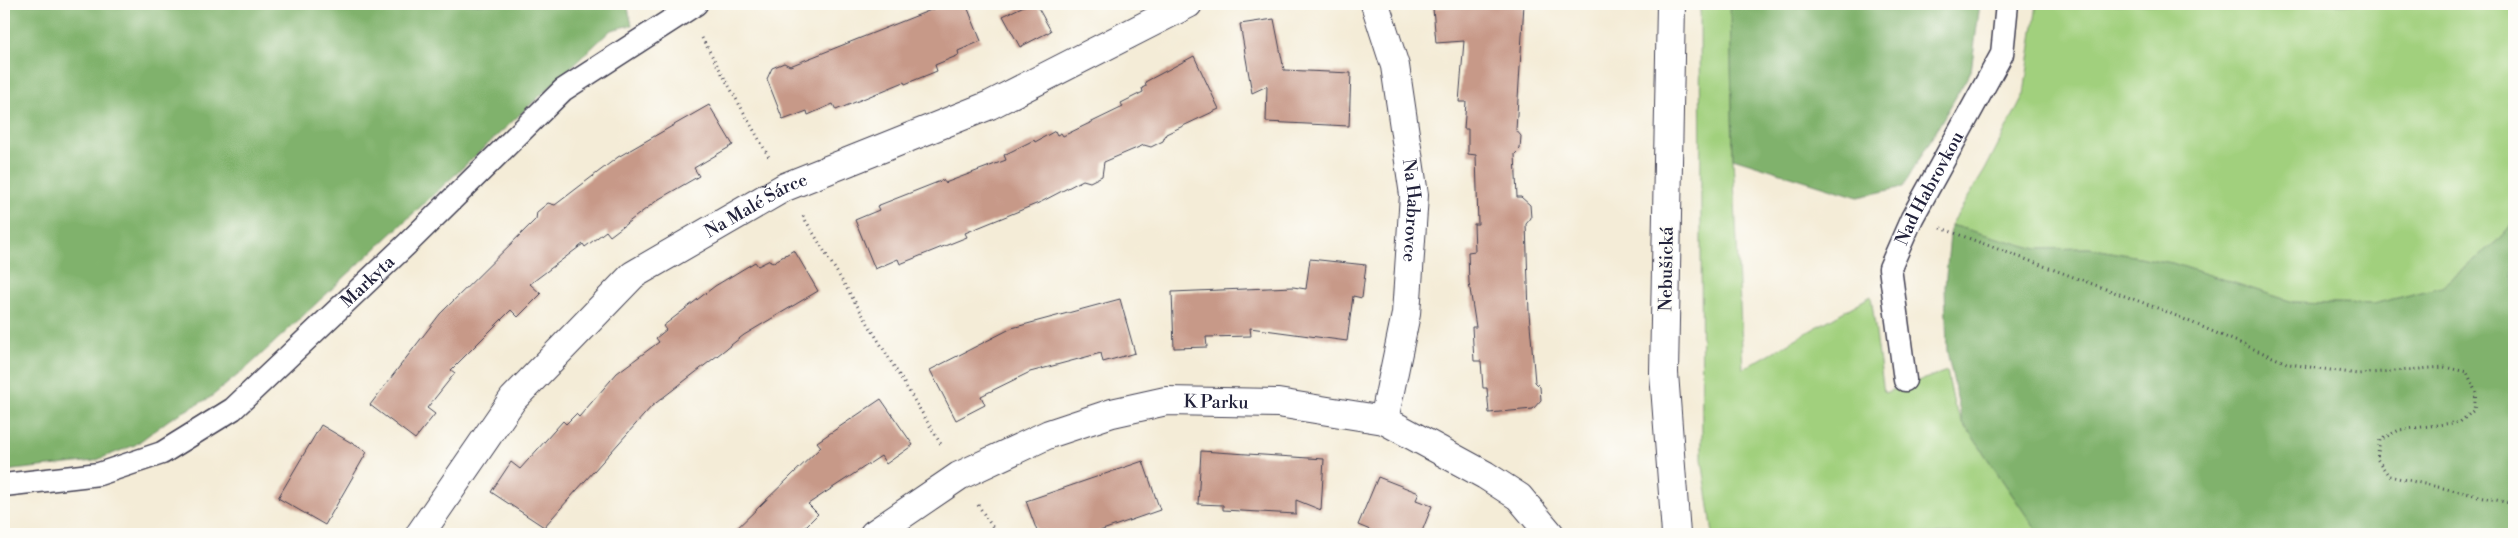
<svg xmlns="http://www.w3.org/2000/svg" width="2518" height="538" font-family="'Libre Bodoni',serif">
	<style>
		.green { fill: #a1d07d; stroke: #62795c }
		.forest { fill: #80b26c; stroke: #516a54 }
		.building { fill: #c79988 }
		.lines { fill: none; stroke-linecap: round; stroke-linejoin: round }
		.lane-casing { stroke: #424052; stroke-width: 25 }
		.street-casing { stroke: #424052; stroke-width: 30 }
		.secondary-casing { stroke: #424052; stroke-width: 30 }
		.path { stroke: #424052; stroke-width: 3; stroke-dasharray: 1 4; stroke-linecap: butt }
		.lane { stroke: #fff; stroke-width: 22 }
		.street { stroke: #fff; stroke-width: 28 }
		.secondary { stroke: #fff; stroke-width: 28 }
		.labels { text-anchor: middle; stroke-width: 4; stroke-linejoin: round; paint-order: stroke }
		.street-label { font-size: 18px; fill: #22223b; stroke: #fdfcf7 }
	</style>
	<rect width="100%" height="100%" fill="#fdfcf7"/>
	<filter id="ink" filterUnits="userSpaceOnUse"><feTurbulence type="fractalNoise" baseFrequency=".02" numOctaves="2"/><feDisplacementMap in="SourceGraphic" scale="10" xChannelSelector="R" yChannelSelector="G"/><feConvolveMatrix kernelMatrix="1 2 1 2 8 2 1 2 1" color-interpolation-filters="sRGB"/></filter>
	<filter id="wash" filterUnits="userSpaceOnUse"><feTurbulence type="fractalNoise" baseFrequency=".0096" numOctaves="4" result="noise"/><feDisplacementMap in="SourceGraphic" scale="20" xChannelSelector="R" yChannelSelector="G"/><feGaussianBlur stdDeviation="1.12" result="paint"/><feColorMatrix in="noise" values="0 0 0 0 0 0 0 0 0 0 0 0 0 0 0 0 0 1.4 0 .05"/><feComposite in="paint" operator="in"/></filter>
	<g filter="url(#wash)">
		<rect width="100%" height="100%" fill="#f4ecd7"/>
		<!-- green -->
		<g class="green">
			<path d="M 1700,4 L 1730,4 L 1733,158 L 1743,369 L 1871,296 L 1884,393 L 1947,371 L 1954,405 L 1962,421 L 2039,534 L 1713,534 L 1702,459 Z"/>
			<path d="M 2037,4 L 2514,4 L 2514,222 L 2496,242 L 2442,287 L 2373,304 L 2293,302 L 2172,263 L 2089,248 L 2037,249 L 1951,225 L 1985,170 L 2024,94 Z"/>
		</g>
		<!-- forest -->
		<g class="forest">
			<path d="M 4,4 L 627,4 L 632,25 L 611,30 L 250,365 L 211,397 L 170,419 L 135,445 L 94,461 L 4,471 Z"/>
			<path d="M 1730,4 L 1980,4 L 1971,71 L 1903,187 L 1858,197 L 1733,158 Z"/>
			<path d="M 2514,222 L 2514,534 L 2039,534 L 1962,421 L 1947,351 L 1945,286 L 1951,225 L 2037,249 L 2089,248 L 2172,263 L 2293,302 L 2373,304 L 2442,287 L 2496,242 Z"/>
		</g>
		<g id="blocks">
			<!-- building -->
			<g class="building">
				<path d="M 946,4 L 966,4 L 981,41 L 958,51 L 959,55 L 935,65 L 937,71 L 905,84 L 904,82 L 836,110 L 833,104 L 808,115 L 807,111 L 783,120 L 767,79 L 772,68 L 784,63 L 790,66 Z"/>
				<path d="M 1028,4 L 1036,4 L 1051,31 L 1020,47 L 1003,16 Z"/>
				<path d="M 1493,4 L 1524,4 L 1516,130 L 1521,136 L 1520,149 L 1515,154 L 1517,197 L 1521,197 L 1530,205 L 1531,218 L 1526,224 L 1529,313 L 1535,382 L 1540,387 L 1541,400 L 1533,409 L 1489,413 L 1487,388 L 1483,388 L 1481,361 L 1474,361 L 1472,327 L 1476,327 L 1469,283 L 1468,252 L 1475,251 L 1474,224 L 1478,224 L 1476,155 L 1468,154 L 1468,129 L 1464,129 L 1466,102 L 1459,102 L 1464,41 L 1436,43 L 1433,8 Z"/>
				<path d="M 1274,19 L 1284,70 L 1351,73 L 1349,126 L 1266,122 L 1267,86 L 1252,93 L 1240,24 Z"/>
				<path d="M 1194,56 L 1219,109 L 1166,134 L 1163,141 L 1151,147 L 1144,145 L 1104,162 L 1102,176 L 1090,182 L 1083,180 L 1041,202 L 965,233 L 967,237 L 900,264 L 898,259 L 875,269 L 855,220 L 879,210 L 877,206 L 943,180 L 945,183 L 1006,160 L 1004,155 L 1034,140 L 1035,142 L 1055,131 L 1057,135 L 1061,133 L 1063,136 L 1123,107 L 1121,103 L 1143,92 L 1142,88 L 1146,86 L 1145,82 Z"/>
				<path d="M 709,105 L 733,145 L 694,168 L 699,176 L 659,199 L 610,236 L 606,231 L 585,247 L 583,244 L 530,284 L 541,294 L 518,317 L 511,310 L 451,370 L 455,373 L 427,408 L 435,414 L 415,439 L 370,405 L 440,314 L 536,219 L 537,212 L 548,203 L 555,205 L 618,157 Z"/>
				<path d="M 794,250 L 818,291 L 744,335 L 652,406 L 544,527 L 491,492 L 511,462 L 520,469 L 563,421 L 566,424 L 576,414 L 579,417 L 617,373 L 659,342 L 656,338 L 666,330 L 663,326 L 715,286 L 755,262 L 758,266 L 770,260 L 772,263 Z"/>
				<path d="M 1310,259 L 1366,265 L 1362,298 L 1353,296 L 1347,341 L 1250,328 L 1251,336 L 1206,337 L 1207,347 L 1174,348 L 1172,292 L 1293,287 L 1306,289 Z"/>
				<path d="M 1120,299 L 1135,353 L 1103,362 L 1101,353 L 1030,372 L 981,396 L 985,405 L 956,420 L 930,370 L 1012,328 Z"/>
				<path d="M 881,399 L 913,445 L 886,464 L 881,456 L 808,504 L 818,514 L 798,534 L 731,534 L 821,447 L 817,442 Z"/>
				<path d="M 321,425 L 367,452 L 325,525 L 278,498 Z"/>
				<path d="M 1201,451 L 1324,459 L 1321,510 L 1296,500 L 1296,514 L 1223,510 L 1223,505 L 1198,504 Z"/>
				<path d="M 1143,461 L 1160,510 L 1091,534 L 1038,534 L 1026,501 Z"/>
				<path d="M 1378,477 L 1419,493 L 1416,500 L 1432,506 L 1421,534 L 1380,534 L 1358,525 Z"/>
			</g>
		</g>
	</g>
	<g filter="url(#ink)">
		<use href="#blocks" fill-opacity="0" stroke="#424052" stroke-width="1"/>
		<g class="lines">
			<!-- lane casing -->
			<g class="lane-casing">
				<g id="lane">
					<path id="s1" d="M 1905,380 L 1890,268 L 1912,218 L 2002,54 L 2007,4"/>
					<path id="s2" d="M 4,485 L 99,474 L 162,453 L 233,409 L 408,243 L 563,90 L 696,4"/>
				</g>
			</g>
			<!-- street casing -->
			<g class="street-casing">
				<g id="street">
					<path id="s3" d="M 1375,4 L 1395,66 L 1414,195 L 1406,314 L 1384,420"/>
					<path id="s4" d="M 420,534 L 513,399 L 633,275 L 785,187 L 990,105 L 1188,4"/>
					<path id="s5" d="M 874,534 L 959,476 L 1049,434 L 1112,413 L 1166,401 L 1278,403 L 1384,420 L 1485,475 L 1519,497 L 1550,534"/>
				</g>
			</g>
			<!-- secondary casing -->
			<g class="secondary-casing">
				<path id="secondary" d="M 1671,4 L 1664,373 L 1676,534"/>
			</g>
			<!-- path -->
			<g class="path">
				<path d="M 702,38 L 770,159"/>
				<path d="M 803,216 L 942,446"/>
				<path d="M 1941,228 L 2160,309 L 2289,364 L 2358,374 L 2444,367 L 2467,372 L 2476,393 L 2474,410 L 2460,422 L 2399,430 L 2380,440 L 2377,459 L 2389,476 L 2514,504"/>
				<path d="M 978,505 L 997,534"/>
			</g>
			<!-- lane -->
			<use href="#lane" class="lane"/>
			<!-- street -->
			<use href="#street" class="street"/>
			<!-- secondary -->
			<use href="#secondary" class="secondary"/>
		</g>
	</g>
	<g class="labels">
		<!-- street labels -->
		<g class="street-label">
			<text dy="6" stroke="none"><textPath href="#s1" startOffset="202">Nad Habrovkou</textPath></text>
			<text dy="6" stroke="none"><textPath href="#s4" startOffset="478">Na Malé Šárce</textPath></text>
			<text dy="6" stroke="none"><textPath href="#s3" startOffset="211">Na Habrovce</textPath></text>
			<text transform="translate(1666 269) rotate(-89)" y="6">Nebušická</text>
			<text dy="6" stroke="none"><textPath href="#s2" startOffset="431">Markyta</textPath></text>
			<text dy="6" stroke="none"><textPath href="#s5" startOffset="374">K Parku</textPath></text>
		</g>
	</g>
	<!-- margin -->
	<rect width="2518" height="538" fill="none" stroke="#fdfcf7" stroke-width="20"/>
</svg>
